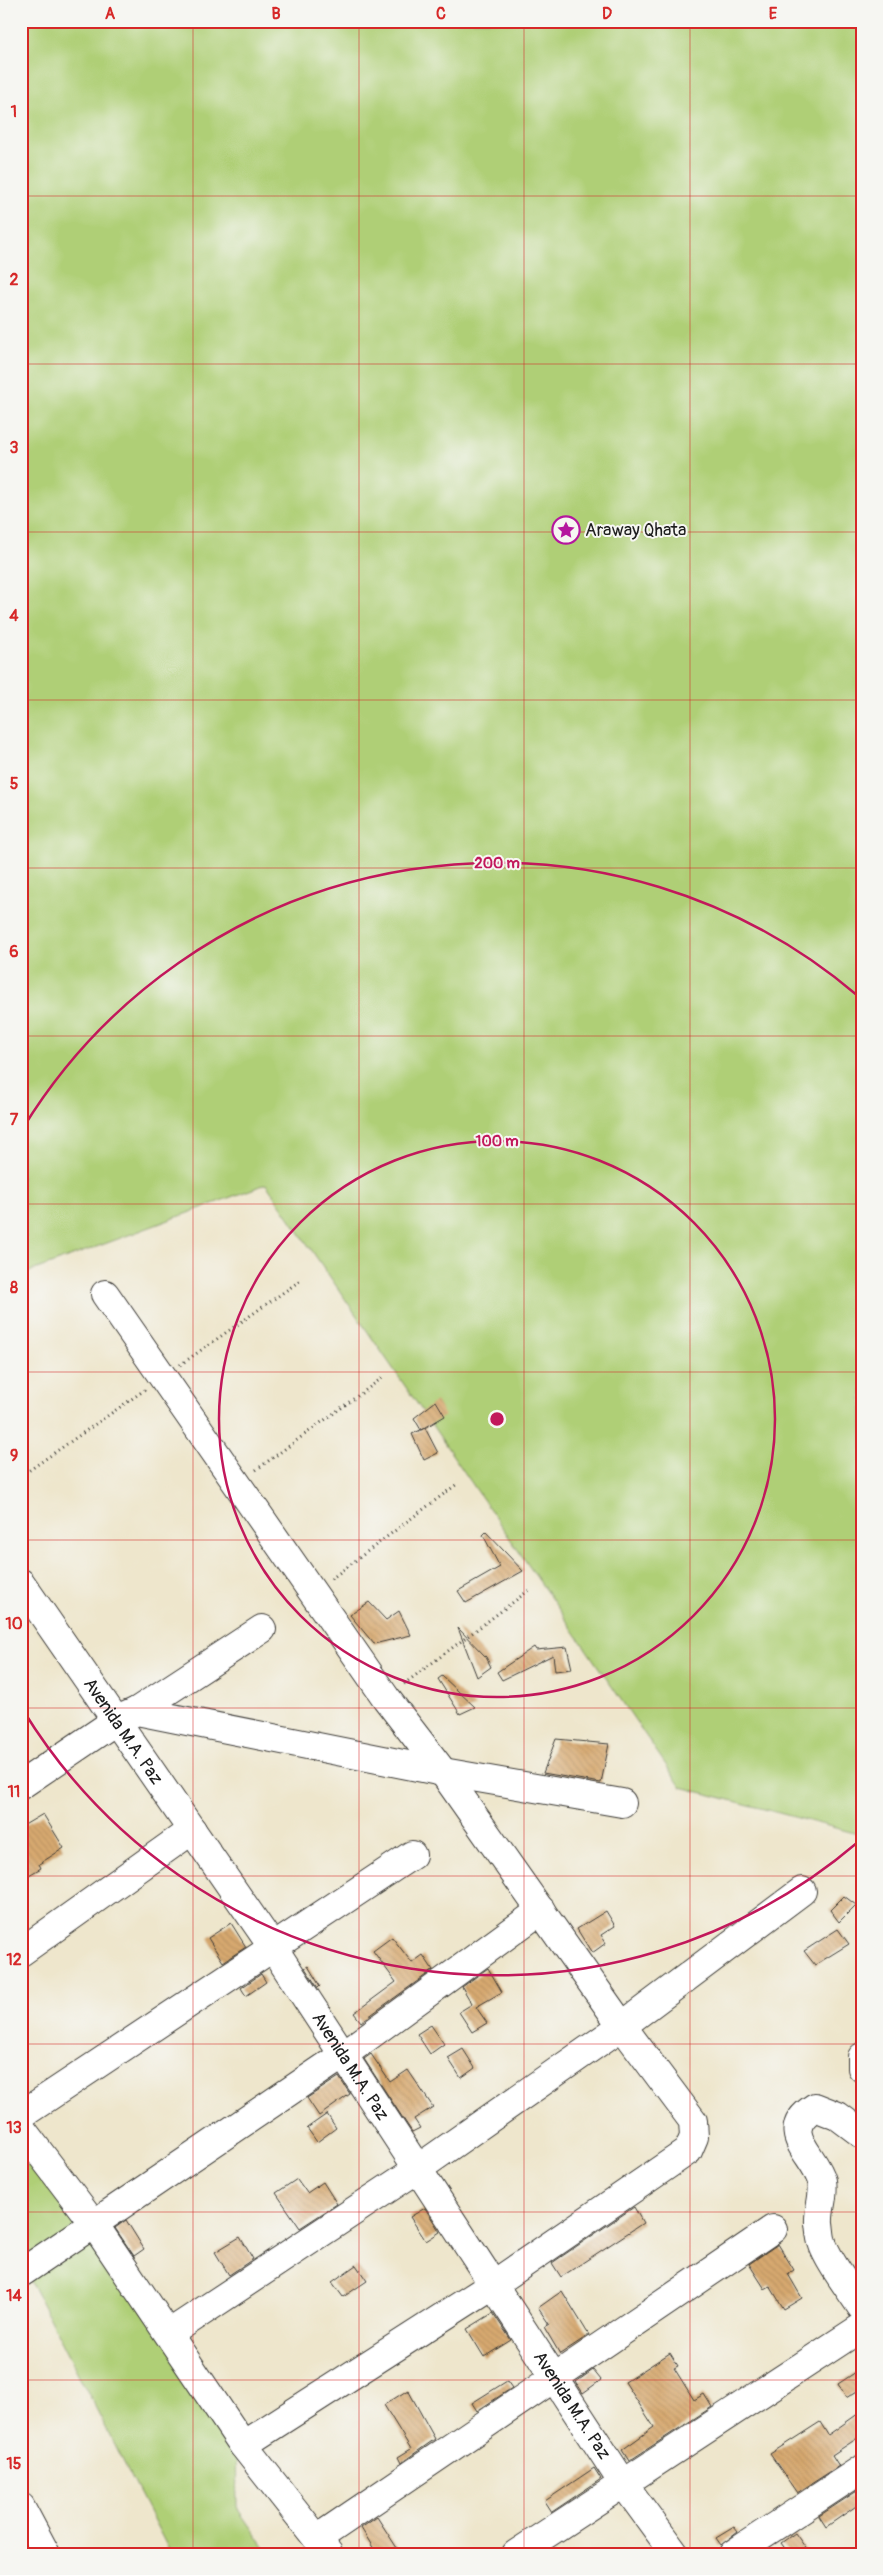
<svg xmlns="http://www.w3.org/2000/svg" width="883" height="2575" font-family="Pangolin,sans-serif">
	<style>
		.green { fill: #afcf76; stroke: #667649 }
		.building { fill: url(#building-back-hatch) }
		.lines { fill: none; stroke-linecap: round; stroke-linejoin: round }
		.minor-casing { stroke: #3c3a36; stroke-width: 30 }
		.path { stroke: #3c3a36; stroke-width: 3; stroke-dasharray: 1 4; stroke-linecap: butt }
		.minor { stroke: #fff; stroke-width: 28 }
		.grid { fill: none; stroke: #d62828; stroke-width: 1; stroke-opacity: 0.55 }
		.ring { fill: none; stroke: #c2185b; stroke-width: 2.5 }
		.labels { text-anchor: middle; stroke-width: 4; stroke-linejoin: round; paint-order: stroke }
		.poi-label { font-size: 18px; fill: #1c1c1c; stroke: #f6f6f2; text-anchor: start }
		.street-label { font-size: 18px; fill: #1c1c1c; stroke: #f6f6f2 }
		.centre { fill: #c2185b; stroke: #f6f6f2; stroke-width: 2.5 }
		.ring-label { font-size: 15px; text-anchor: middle; font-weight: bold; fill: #c2185b; stroke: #f6f6f2; stroke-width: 4; stroke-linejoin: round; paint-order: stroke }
		.neatline { fill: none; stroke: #d62828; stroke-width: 2 }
		.grid-label { font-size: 16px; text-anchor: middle; font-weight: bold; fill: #d62828 }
	</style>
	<defs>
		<pattern id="building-back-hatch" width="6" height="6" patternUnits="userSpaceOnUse" patternTransform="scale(1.25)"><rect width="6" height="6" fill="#d7a970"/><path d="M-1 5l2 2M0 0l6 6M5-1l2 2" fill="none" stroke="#b89160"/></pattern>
	</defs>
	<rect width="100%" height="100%" fill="#f6f6f2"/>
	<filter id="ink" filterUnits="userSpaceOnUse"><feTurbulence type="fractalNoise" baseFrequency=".02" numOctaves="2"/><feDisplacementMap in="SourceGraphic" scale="10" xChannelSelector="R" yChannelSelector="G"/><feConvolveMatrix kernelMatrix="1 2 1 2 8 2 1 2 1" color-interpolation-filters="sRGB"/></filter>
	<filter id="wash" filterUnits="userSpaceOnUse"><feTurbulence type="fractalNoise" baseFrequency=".0096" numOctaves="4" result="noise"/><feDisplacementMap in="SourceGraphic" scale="20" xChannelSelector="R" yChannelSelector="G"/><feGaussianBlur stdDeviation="1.12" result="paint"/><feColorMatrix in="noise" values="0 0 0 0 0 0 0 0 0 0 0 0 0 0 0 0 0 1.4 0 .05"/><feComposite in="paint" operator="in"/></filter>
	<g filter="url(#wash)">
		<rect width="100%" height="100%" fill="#eee6cc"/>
		<!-- green -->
		<g class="green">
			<path d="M 21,21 L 862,21 L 862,1835 L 681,1787 L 266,1184 L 21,1275 Z"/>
			<path d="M 21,2140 L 236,2440 L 237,2508 L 269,2554 L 171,2554 L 21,2263 Z"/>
		</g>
		<g id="blocks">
			<!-- building -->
			<g class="building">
				<path d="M 436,1401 L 445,1416 L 421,1430 L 414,1418 Z"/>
				<path d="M 425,1428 L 438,1453 L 424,1460 L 412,1434 Z"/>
				<path d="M 486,1532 L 523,1571 L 466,1603 L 458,1591 L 500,1567 L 483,1535 Z"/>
				<path d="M 369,1602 L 386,1620 L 399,1611 L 411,1635 L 374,1644 L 350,1615 Z"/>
				<path d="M 458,1628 L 486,1657 L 491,1667 L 477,1677 Z"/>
				<path d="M 534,1647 L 536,1650 L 567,1647 L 572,1669 L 555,1671 L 553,1655 L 502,1680 L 497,1672 Z"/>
				<path d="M 442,1676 L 475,1707 L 460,1714 L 438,1679 Z"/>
				<path d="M 556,1739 L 609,1744 L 601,1783 L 543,1773 Z"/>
				<path d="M 43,1814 L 64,1848 L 39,1864 L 41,1868 L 29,1875 L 21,1863 L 21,1827 Z"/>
				<path d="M 844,1896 L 856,1905 L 839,1922 L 830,1910 Z"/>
				<path d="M 606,1911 L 615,1926 L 601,1935 L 606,1943 L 592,1953 L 577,1929 Z"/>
				<path d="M 231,1923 L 246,1947 L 223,1962 L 208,1938 Z"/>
				<path d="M 838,1929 L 849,1944 L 815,1965 L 804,1951 Z"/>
				<path d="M 392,1937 L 412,1963 L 423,1955 L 433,1970 L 361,2022 L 354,2013 L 396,1982 L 373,1951 Z"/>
				<path d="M 308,1966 L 320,1986 L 318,1988 L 305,1968 Z"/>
				<path d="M 488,1968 L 502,1992 L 476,2007 L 487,2023 L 472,2032 L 459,2012 L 472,2004 L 462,1987 Z"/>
				<path d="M 261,1974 L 266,1982 L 246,1996 L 241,1988 Z"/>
				<path d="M 431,2025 L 444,2044 L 430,2054 L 417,2034 Z"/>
				<path d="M 463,2049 L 475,2068 L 461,2078 L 448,2058 Z"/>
				<path d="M 371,2054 L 390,2082 L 408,2070 L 433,2107 L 414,2119 L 420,2128 L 412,2132 L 364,2059 Z"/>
				<path d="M 339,2077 L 350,2094 L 319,2116 L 307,2098 Z"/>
				<path d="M 327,2114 L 336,2128 L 317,2142 L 307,2128 Z"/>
				<path d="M 297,2179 L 307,2193 L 323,2182 L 337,2204 L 300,2228 L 276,2193 Z"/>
				<path d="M 634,2207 L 643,2223 L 561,2277 L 552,2263 Z"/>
				<path d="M 425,2208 L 440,2232 L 426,2241 L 410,2217 Z"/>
				<path d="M 126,2220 L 144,2249 L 134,2256 L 115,2228 Z"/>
				<path d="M 240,2237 L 253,2259 L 229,2275 L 215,2252 Z"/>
				<path d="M 778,2244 L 794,2270 L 788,2274 L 802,2298 L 784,2309 L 770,2286 L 765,2289 L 749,2264 Z"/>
				<path d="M 356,2265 L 367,2281 L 343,2297 L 332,2282 Z"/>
				<path d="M 562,2291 L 589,2335 L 560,2354 L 544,2327 L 549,2324 L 538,2308 Z"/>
				<path d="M 493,2313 L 511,2340 L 484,2357 L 467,2329 Z"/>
				<path d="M 670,2353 L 678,2366 L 674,2368 L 694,2400 L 704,2394 L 712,2407 L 629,2461 L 622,2450 L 654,2427 L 625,2382 Z"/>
				<path d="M 593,2370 L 601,2380 L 583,2393 L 576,2382 Z"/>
				<path d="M 856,2372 L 862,2382 L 862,2388 L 846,2398 L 838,2384 Z"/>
				<path d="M 507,2381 L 512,2388 L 477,2411 L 472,2403 Z"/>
				<path d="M 408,2390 L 435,2439 L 401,2463 L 398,2457 L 411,2449 L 384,2405 Z"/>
				<path d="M 862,2411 L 862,2435 L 832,2455 L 839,2466 L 797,2493 L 770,2454 L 820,2422 L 828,2435 Z"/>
				<path d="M 594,2468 L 601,2479 L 552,2512 L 545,2501 Z"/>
				<path d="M 857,2491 L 862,2502 L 826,2527 L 819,2516 Z"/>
				<path d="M 377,2517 L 397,2548 L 388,2554 L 377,2554 L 361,2528 Z"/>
				<path d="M 734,2527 L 738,2532 L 721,2545 L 716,2538 Z"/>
				<path d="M 795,2533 L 810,2554 L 789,2554 L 781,2543 Z"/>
			</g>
		</g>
	</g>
	<g filter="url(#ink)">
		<use href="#blocks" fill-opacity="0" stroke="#3c3a36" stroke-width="1"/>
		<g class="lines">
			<!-- minor casing -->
			<g class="minor-casing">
				<g id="minor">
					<path d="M 105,1294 L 386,1698 L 443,1772 L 622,2026 L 693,2121 L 694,2137 L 688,2151 L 494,2284 L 243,2445"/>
					<path id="s1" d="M 21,1583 L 274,1949 L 623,2483 L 675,2554"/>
					<path d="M 137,1711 L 262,1629"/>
					<path d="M 21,1785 L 117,1720 L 137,1711 L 443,1772 L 622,1803"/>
					<path d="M 21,1952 L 192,1830"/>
					<path d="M 862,2057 L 862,2068"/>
					<path d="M 21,2115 L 412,1855"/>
					<path d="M 21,2128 L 94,2224 L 243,2445 L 329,2554"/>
					<path d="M 862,2134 L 838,2116 L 815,2107 C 775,2132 815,2154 822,2181 C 825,2195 818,2209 819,2223 C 820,2229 820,2237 822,2242 C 827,2260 851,2291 862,2308"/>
					<path d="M 21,2273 L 343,2055 L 541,1910"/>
					<path d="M 170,2333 L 419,2168 L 622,2026 L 802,1891"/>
					<path d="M 21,2507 L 46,2554"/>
					<path d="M 318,2538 L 773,2229"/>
					<path d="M 516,2554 L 862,2327"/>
					<path d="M 733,2554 L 862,2469"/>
				</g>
			</g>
			<!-- path -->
			<g class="path">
				<path d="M 180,1365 L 301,1280"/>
				<path d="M 256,1470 L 385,1376"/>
				<path d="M 21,1476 L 146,1389"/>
				<path d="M 331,1579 L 457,1484"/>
				<path d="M 404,1684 L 532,1588"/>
			</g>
			<!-- minor -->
			<use href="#minor" class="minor"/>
		</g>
	</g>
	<!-- grid -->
	<path class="grid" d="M 193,21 L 193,2554M 359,21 L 359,2554M 524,21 L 524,2554M 690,21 L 690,2554M 21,196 L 862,196M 21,364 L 862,364M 21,532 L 862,532M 21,700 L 862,700M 21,868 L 862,868M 21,1036 L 862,1036M 21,1204 L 862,1204M 21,1372 L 862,1372M 21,1540 L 862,1540M 21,1708 L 862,1708M 21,1876 L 862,1876M 21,2044 L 862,2044M 21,2212 L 862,2212M 21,2380 L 862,2380"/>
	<!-- distance rings -->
	<g class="ring">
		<circle cx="497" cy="1419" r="278"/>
		<path d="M858 1842A556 556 0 0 1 23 1710M23 1128A556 556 0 0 1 858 996"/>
	</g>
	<!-- icons -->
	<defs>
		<g id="sight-ring" transform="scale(1.4375)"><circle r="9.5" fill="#f6f6f2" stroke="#b5179e" stroke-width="1.5"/><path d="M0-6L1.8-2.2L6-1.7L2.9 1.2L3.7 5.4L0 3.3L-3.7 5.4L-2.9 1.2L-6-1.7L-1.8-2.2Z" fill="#b5179e"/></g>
	</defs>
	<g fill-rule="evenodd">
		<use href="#sight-ring" x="566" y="530"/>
	</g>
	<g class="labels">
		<!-- poi labels -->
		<g class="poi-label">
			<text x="585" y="536">Araway Qhata</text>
		</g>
		<!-- street labels -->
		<g class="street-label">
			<text dy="6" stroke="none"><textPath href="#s1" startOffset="180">Avenida M.A. Paz</textPath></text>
			<text dy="6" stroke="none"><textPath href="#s1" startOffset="585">Avenida M.A. Paz</textPath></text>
			<text dy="6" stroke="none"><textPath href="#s1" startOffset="990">Avenida M.A. Paz</textPath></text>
		</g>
	</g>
	<circle cx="497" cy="1419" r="8" class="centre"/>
	<g class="ring-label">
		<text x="497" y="868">200 m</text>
		<text x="497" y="1146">100 m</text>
	</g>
	<!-- margin -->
	<rect width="883" height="2575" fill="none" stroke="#f6f6f2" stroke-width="55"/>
	<rect x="28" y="28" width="828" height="2520" class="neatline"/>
	<g class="grid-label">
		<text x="110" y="19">A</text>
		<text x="276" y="19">B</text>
		<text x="441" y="19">C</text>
		<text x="607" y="19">D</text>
		<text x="773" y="19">E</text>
		<text x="14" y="117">1</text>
		<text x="14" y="285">2</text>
		<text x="14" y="453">3</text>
		<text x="14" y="621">4</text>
		<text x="14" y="789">5</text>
		<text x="14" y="957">6</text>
		<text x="14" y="1125">7</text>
		<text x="14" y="1293">8</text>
		<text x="14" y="1461">9</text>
		<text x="14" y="1629">10</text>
		<text x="14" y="1797">11</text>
		<text x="14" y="1965">12</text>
		<text x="14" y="2133">13</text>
		<text x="14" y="2301">14</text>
		<text x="14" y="2469">15</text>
	</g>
</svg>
